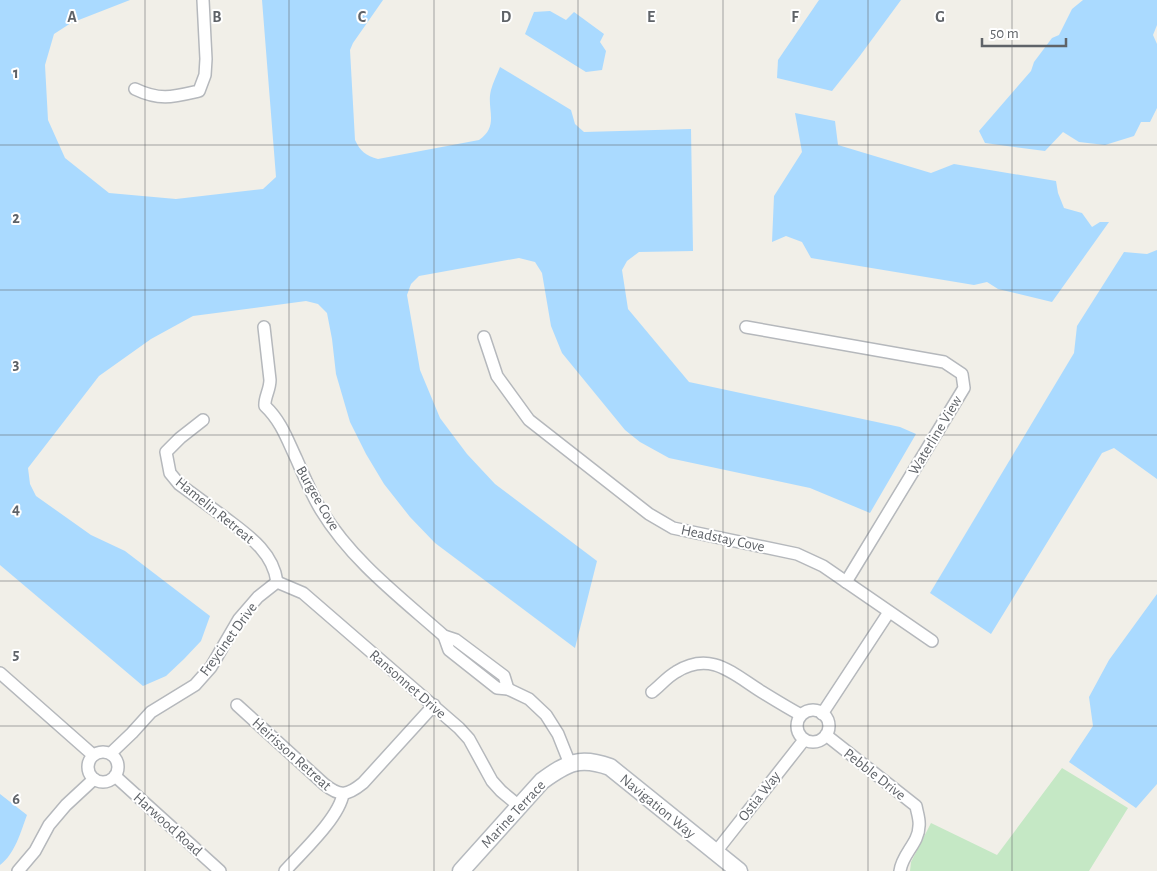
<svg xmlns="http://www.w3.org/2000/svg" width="1157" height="871" font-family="'Alegreya Sans',sans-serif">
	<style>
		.green { fill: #c5e8c5 }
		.water { fill: #aadaff }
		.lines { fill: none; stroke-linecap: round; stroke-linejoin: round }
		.street-casing { stroke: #b5b8bc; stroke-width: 14 }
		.secondary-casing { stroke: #b6babf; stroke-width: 19 }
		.street { stroke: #fff; stroke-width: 11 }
		.secondary { stroke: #fff; stroke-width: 16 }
		.grid { fill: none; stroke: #5f6368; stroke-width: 1; stroke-opacity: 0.55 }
		.labels { text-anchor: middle; stroke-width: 4; stroke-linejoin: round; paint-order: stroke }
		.street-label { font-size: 15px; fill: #5f6368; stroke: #fff }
		.grid-label { font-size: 16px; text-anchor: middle; font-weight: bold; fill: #5f6368; stroke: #fff; stroke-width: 4; stroke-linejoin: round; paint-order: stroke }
	</style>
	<rect width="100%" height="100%" fill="#f1efe8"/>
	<!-- green -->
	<path class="green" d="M 1062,768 L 1128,808 L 1089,871 L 910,871 L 911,862 L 931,823 L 997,855 Z"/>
	<!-- water -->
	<g class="water">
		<path d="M 0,0 L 130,0 L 71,23 L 54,34 L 45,65 L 48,120 L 65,158 L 109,193 L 176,199 L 263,189 L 276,177 L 262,0 L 383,0 L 353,43 L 350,50 L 355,140 C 360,151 366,156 378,159 L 479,140 C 500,126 486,109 491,90 C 493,82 497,75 500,67 L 571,110 L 575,124 L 584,132 L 691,129 L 693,251 L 639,252 L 627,261 L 622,270 L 628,309 L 689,382 L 900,427 L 916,434 L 870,513 L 810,488 L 669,458 L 640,442 L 625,430 L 562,353 L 551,326 L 542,273 L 535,262 L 519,258 L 419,276 L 411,284 L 407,295 L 420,370 L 440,418 L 467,454 L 495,484 L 597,561 L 575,648 L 435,543 L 410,517 L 384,484 L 366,454 L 350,422 L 336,374 L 332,339 L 327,313 L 318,304 L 306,301 L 193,316 L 151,339 L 99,376 L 28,468 L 30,484 L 36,496 L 91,535 L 125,551 L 210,616 L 201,641 L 184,659 L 166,676 L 143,686 L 0,565 Z"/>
		<path d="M 819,0 L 901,0 L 859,57 L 832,91 L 777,78 L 778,60 Z"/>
		<path d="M 1083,0 L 1157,0 L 1157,25 L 1153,35 L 1157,44 L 1157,108 L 1150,122 L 1141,122 L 1134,136 L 1105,145 L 1079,142 L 1063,132 L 1045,151 L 985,143 L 979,131 L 1031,71 L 1034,62 L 1052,38 L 1059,35 L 1072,9 Z"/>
		<path d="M 550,11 L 566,20 L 574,12 L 604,34 L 600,42 L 606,51 L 602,70 L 586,72 L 525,34 L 534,12 Z"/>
		<path d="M 795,113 L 835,121 L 838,145 L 931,173 L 954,164 L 1056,181 L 1058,193 L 1064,208 L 1082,213 L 1092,227 L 1100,222 L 1109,222 L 1052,302 L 998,289 L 987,282 L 974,285 L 811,258 L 802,242 L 786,236 L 772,242 L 774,196 L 802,152 Z"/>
		<path d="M 1157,250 L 1157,479 L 1114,448 L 1102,453 L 991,634 L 930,593 L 1074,353 L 1077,326 L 1124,252 L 1147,254 Z"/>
		<path d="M 1157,594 L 1157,784 L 1136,808 L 1069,762 L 1093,726 L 1089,697 L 1109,660 Z"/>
		<path d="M 0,794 L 27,815 C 21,831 15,854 0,865 Z"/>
	</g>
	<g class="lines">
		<!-- street casing -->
		<g class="street-casing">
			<g id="street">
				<path d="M 135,89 C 160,101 173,97 199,91 L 205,75 L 206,59 L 203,0"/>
				<path d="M 264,327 L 270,380 C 270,390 264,398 265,406 C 281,421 287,439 296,458 C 304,476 311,494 321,510 C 352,561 400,597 444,636 L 456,640 L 504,676 L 508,689"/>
				<path d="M 746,327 L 944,362 L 962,374 L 964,388 L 846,582"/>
				<path d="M 484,337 L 497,376 L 529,420 L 649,514 L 673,528 L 797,554 L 823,566 L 932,641"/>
				<path d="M 203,420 L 180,438 L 166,452 L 170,473 L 179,484 C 194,495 209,506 224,517 C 246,534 273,551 277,582"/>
				<path d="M 277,582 L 303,593 L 459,728 L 469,739 L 492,781 L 501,791 L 519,806"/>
				<path d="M 444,636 L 449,650 L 497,688 L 508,689 L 529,699 L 546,715 L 558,734 L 570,764"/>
				<path d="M 0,673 L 93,755"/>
				<path d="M 652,692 C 660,686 667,677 676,672 C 711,650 733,674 762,692 C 775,700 788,708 801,715"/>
				<path d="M 237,705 L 324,784 C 340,797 347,796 363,783 L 434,705"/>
				<circle cx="813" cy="726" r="16"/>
				<path d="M 822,714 L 889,612"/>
				<path d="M 826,735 L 916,806 C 917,812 920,820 919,826 C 919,843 902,854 900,871"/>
				<circle cx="103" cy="767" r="15"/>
				<path d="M 111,753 L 132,733 L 151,712 L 195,685 L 211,667 L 239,619 L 258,597 L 277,582"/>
				<path d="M 115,776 L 220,871"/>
				<path d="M 715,853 L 804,740"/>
				<path d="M 18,871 L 35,851 L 49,825 L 66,805 L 94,779"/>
				<path d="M 285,871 C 302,852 339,818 343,794"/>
			</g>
		</g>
		<!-- secondary casing -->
		<g class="secondary-casing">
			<path id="secondary" d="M 461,871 L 542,781 C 567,763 579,756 610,767 L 739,871"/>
		</g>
		<!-- street -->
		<use href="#street" class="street"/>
		<!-- secondary -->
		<use href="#secondary" class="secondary"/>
	</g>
	<!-- grid -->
	<path class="grid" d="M 145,0 L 145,871M 289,0 L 289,871M 434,0 L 434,871M 578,0 L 578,871M 723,0 L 723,871M 868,0 L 868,871M 1012,0 L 1012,871M 0,145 L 1157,145M 0,290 L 1157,290M 0,435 L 1157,435M 0,581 L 1157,581M 0,726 L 1157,726"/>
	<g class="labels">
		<!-- street labels -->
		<g class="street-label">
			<text transform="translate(935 435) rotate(-59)" y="5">Waterline View</text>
			<text transform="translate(318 498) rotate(60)" y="5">Burgee Cove</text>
			<text transform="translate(215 510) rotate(39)" y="5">Hamelin Retreat</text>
			<text transform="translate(723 538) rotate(12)" y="5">Headstay Cove</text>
			<text transform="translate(228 639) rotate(-54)" y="5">Freycinet Drive</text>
			<text transform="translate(408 684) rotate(41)" y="5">Ransonnet Drive</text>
			<text transform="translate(292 754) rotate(42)" y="5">Heirisson Retreat</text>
			<text transform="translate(875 774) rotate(38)" y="5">Pebble Drive</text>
			<text transform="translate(759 796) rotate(-52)" y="5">Ostia Way</text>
			<text transform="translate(658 806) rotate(39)" y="5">Navigation Way</text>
			<text transform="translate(513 814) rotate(-47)" y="5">Marine Terrace</text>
			<text transform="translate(168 824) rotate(42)" y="5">Harwood Road</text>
		</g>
	</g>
	<g class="grid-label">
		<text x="72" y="22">A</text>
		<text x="217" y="22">B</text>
		<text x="362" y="22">C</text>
		<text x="506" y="22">D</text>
		<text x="651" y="22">E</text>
		<text x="795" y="22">F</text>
		<text x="940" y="22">G</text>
		<text x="16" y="78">1</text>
		<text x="16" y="223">2</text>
		<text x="16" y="369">3</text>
		<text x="16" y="514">4</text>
		<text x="16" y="659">5</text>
		<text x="16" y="804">6</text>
	</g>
	<!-- scale -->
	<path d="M982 38v8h84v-8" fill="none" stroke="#5f6368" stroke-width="2.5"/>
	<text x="990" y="38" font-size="15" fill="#5f6368" stroke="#ffffff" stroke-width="4" paint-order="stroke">50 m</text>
</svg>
